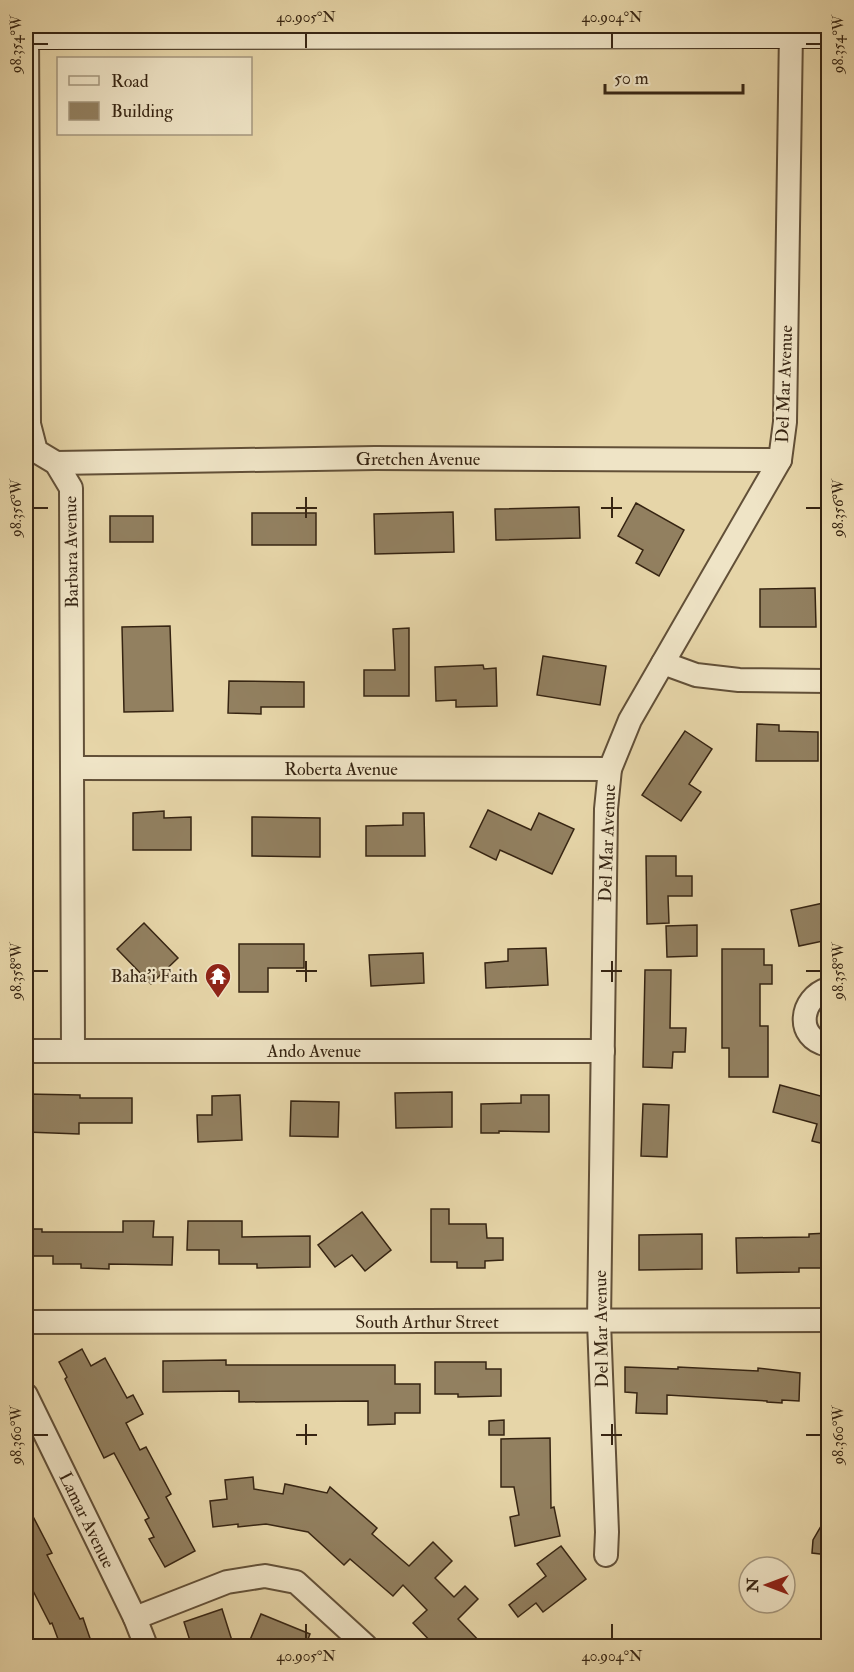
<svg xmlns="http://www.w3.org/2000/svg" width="854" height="1672" font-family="'IM FELL Double Pica',serif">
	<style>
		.building { fill: #928060; stroke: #362412; stroke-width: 1.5 }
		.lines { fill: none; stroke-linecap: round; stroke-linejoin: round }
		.minor-casing { stroke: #625038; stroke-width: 26 }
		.secondary-casing { stroke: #362412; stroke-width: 34 }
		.minor { stroke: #efe4c6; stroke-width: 22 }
		.secondary { stroke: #efe4c6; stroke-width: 32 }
		.ticks { fill: none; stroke: #362412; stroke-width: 2 }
		.labels { text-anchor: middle; stroke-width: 4.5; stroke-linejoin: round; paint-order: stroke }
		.street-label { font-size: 18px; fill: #362412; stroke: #efe4c6 }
		.poi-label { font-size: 18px; fill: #362412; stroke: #efe4c6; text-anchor: end }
		.neatline { fill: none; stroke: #362412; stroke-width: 2 }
		.ticks-label { font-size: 15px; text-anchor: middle; fill: #362412 }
	</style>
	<rect width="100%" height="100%" fill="#e6d5a8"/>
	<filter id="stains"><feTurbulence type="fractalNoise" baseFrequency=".00333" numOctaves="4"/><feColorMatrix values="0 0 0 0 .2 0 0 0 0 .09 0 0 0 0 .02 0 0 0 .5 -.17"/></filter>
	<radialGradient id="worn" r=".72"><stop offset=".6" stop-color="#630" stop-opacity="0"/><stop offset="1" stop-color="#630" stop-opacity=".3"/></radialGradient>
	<!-- building -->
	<g class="building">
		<path d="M 636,503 L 684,530 L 659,576 L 636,563 L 643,550 L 618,536 Z"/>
		<path d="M 579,507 L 580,538 L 496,540 L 495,509 Z"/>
		<path d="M 453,512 L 454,552 L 375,554 L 374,514 Z"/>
		<rect x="252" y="513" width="64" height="32"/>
		<rect x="110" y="516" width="43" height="26"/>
		<path d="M 815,588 L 816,627 L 760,627 L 760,589 Z"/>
		<path d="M 170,626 L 173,711 L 124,712 L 122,627 Z"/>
		<path d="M 409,628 L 409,696 L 364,696 L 364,670 L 395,670 L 393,629 Z"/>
		<path d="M 543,656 L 606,666 L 600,705 L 537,695 Z"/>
		<path d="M 483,665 L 484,669 L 496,668 L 497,706 L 456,707 L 456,700 L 436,701 L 435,667 Z"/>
		<path d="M 229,681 L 304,682 L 304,707 L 261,707 L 261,714 L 228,713 Z"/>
		<path d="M 757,724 L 779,725 L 779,731 L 818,732 L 818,761 L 756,761 Z"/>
		<path d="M 685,731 L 712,749 L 689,784 L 701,792 L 681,821 L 642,795 Z"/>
		<path d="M 488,810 L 531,830 L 539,813 L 574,829 L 552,874 L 500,850 L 496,860 L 470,847 Z"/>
		<path d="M 164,811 L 164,818 L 191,817 L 191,850 L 133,850 L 133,813 Z"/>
		<path d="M 403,813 L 424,813 L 425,856 L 366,856 L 366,826 L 403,825 Z"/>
		<path d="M 252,817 L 320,818 L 320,857 L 252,856 Z"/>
		<path d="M 646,856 L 676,856 L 676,876 L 692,876 L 692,896 L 668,896 L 669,923 L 647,924 Z"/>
		<path d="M 828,902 L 828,940 L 799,946 L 791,910 Z"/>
		<path d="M 144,923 L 178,958 L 151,984 L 117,949 Z"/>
		<path d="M 697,925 L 697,956 L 667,957 L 666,926 Z"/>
		<path d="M 239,944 L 304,944 L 304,968 L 268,968 L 268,992 L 239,992 Z"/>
		<path d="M 546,948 L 548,985 L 486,988 L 485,963 L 508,961 L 508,949 Z"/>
		<path d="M 722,949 L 764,949 L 764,965 L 772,965 L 772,984 L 760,984 L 760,1026 L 768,1026 L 768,1077 L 729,1077 L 729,1048 L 722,1048 Z"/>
		<path d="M 423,953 L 424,983 L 371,986 L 369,955 Z"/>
		<path d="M 645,970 L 671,970 L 670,1028 L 686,1028 L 685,1052 L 673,1052 L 672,1068 L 643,1067 Z"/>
		<path d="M 780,1085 L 828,1098 L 828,1145 L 812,1141 L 817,1124 L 773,1112 Z"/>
		<path d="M 452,1092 L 452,1127 L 396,1128 L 395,1093 Z"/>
		<path d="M 26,1094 L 80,1095 L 80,1098 L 132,1098 L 132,1123 L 79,1123 L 79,1134 L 26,1132 Z"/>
		<path d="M 240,1095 L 242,1140 L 198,1142 L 197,1115 L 212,1115 L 212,1096 Z"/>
		<path d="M 521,1095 L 549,1095 L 549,1132 L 499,1131 L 499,1133 L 481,1133 L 481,1104 L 521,1103 Z"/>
		<path d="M 291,1101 L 339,1102 L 338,1137 L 290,1136 Z"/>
		<path d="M 643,1104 L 669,1105 L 667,1157 L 641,1156 Z"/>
		<path d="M 431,1209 L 449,1209 L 449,1224 L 486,1224 L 487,1238 L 503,1238 L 503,1260 L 485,1261 L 485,1268 L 457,1268 L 457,1262 L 431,1262 Z"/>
		<path d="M 362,1212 L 391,1250 L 365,1271 L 352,1255 L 335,1267 L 318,1245 Z"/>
		<path d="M 123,1221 L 154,1221 L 153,1237 L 173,1237 L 172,1265 L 109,1264 L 109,1269 L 81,1268 L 81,1264 L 53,1264 L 53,1256 L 26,1256 L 26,1229 L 42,1229 L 42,1232 L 123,1232 Z"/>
		<path d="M 188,1221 L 242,1221 L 242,1237 L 310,1236 L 310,1267 L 257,1268 L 257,1264 L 219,1264 L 219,1250 L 187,1250 Z"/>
		<path d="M 828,1233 L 828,1268 L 799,1268 L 799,1272 L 737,1273 L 736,1238 L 809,1237 L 809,1234 Z"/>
		<path d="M 702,1234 L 702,1269 L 639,1270 L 639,1235 Z"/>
		<path d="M 82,1349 L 91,1366 L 105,1358 L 127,1398 L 133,1395 L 143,1414 L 126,1423 L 140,1450 L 146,1447 L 171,1494 L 166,1497 L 195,1551 L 165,1567 L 149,1539 L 154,1537 L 145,1520 L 149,1518 L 114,1453 L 104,1458 L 65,1379 L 67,1377 L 59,1362 Z"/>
		<path d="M 226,1360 L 226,1365 L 395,1365 L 395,1384 L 420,1384 L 420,1413 L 395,1413 L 395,1424 L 368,1425 L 368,1401 L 239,1402 L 239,1391 L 163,1392 L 163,1361 Z"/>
		<path d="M 435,1362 L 486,1362 L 486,1369 L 501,1369 L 501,1396 L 458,1397 L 458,1394 L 435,1394 Z"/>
		<path d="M 625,1367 L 678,1369 L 678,1367 L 758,1371 L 758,1368 L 800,1373 L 799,1401 L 782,1400 L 782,1403 L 767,1402 L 767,1401 L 667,1395 L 667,1414 L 636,1413 L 637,1393 L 625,1392 Z"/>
		<path d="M 504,1420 L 504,1435 L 489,1435 L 489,1421 Z"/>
		<path d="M 550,1438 L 551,1508 L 554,1507 L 560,1536 L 515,1546 L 510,1517 L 519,1515 L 514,1487 L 501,1487 L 501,1439 Z"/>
		<path d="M 253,1477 L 254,1489 L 283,1494 L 285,1484 L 327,1493 L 330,1487 L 377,1528 L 372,1534 L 409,1566 L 433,1542 L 452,1561 L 435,1578 L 454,1597 L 465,1586 L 478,1599 L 458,1619 L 485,1647 L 436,1647 L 413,1623 L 427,1610 L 403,1585 L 393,1596 L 350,1559 L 344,1565 L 308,1532 L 266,1524 L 238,1527 L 238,1524 L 213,1527 L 210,1501 L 227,1499 L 225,1480 Z"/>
		<path d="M 26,1503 L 52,1553 L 47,1555 L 80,1619 L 83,1618 L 93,1647 L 61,1647 L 52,1623 L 50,1624 L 28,1581 L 26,1581 Z"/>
		<path d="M 828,1514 L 828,1555 L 812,1553 L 813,1540 Z"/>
		<path d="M 561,1546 L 586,1579 L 543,1612 L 536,1603 L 518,1617 L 509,1605 L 546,1576 L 537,1564 Z"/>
		<path d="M 222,1609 L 234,1647 L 192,1647 L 184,1622 Z"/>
		<path d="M 261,1614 L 310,1634 L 305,1647 L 247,1647 Z"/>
	</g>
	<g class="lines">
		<!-- minor casing -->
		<g class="minor-casing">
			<g id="minor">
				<path d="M 27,33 L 29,424 L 36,451 L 56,463 L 71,488 L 73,1050"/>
				<path d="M 56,463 L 375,458 L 780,460"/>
				<path d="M 663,663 L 696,675 L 739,680 L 828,681"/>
				<path d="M 72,768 L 610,769"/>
				<path d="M 828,989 C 800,998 794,1038 828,1045"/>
				<path d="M 26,1051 L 603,1051"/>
				<path d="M 26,1322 L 828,1320"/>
				<path d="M 26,1395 L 135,1618 L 146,1646"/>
				<path d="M 606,1555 L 607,1532 L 599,1322 L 606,809 L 610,769 L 630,720 L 780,460 L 785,422 L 791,32"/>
				<path d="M 135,1618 L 227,1582 L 265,1576 L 296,1582 L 366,1646"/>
			</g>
		</g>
		<!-- secondary casing -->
		<g class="secondary-casing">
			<path id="secondary" d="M 26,33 L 828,32"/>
		</g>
		<!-- minor -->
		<use href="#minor" class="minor"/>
		<!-- secondary -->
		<use href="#secondary" class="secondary"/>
	</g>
	<!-- ticks -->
	<path class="ticks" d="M 306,33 L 306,48M 612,33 L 612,48M 33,44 L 48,44M 806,44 L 821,44M 306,497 L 306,518M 612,497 L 612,518M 33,508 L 48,508M 296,508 L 317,508M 601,508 L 622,508M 806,508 L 821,508M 306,961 L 306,982M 612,961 L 612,982M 33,971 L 48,971M 296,971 L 317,971M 601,971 L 622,971M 806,971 L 821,971M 306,1424 L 306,1445M 612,1424 L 612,1445M 33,1435 L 48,1435M 296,1435 L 317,1435M 601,1435 L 622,1435M 806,1435 L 821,1435M 306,1624 L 306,1639M 612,1624 L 612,1639"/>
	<!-- icons -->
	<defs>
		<g id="temple-pin" transform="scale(1.35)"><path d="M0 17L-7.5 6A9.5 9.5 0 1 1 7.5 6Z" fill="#8f2418" stroke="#efe4c6"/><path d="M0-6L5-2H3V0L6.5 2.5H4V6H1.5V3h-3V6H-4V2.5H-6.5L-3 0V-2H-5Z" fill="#fff"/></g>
	</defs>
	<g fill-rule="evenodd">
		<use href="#temple-pin" x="218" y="976"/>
	</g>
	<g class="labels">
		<!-- street labels -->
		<g class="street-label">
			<text transform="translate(784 384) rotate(-88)" y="6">Del Mar Avenue</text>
			<text x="418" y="465">Gretchen Avenue</text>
			<text transform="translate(71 552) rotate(-91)" y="6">Barbara Avenue</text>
			<text x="341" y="775">Roberta Avenue</text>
			<text transform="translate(607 843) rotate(-88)" y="6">Del Mar Avenue</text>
			<text x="314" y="1057">Ando Avenue</text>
			<text x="427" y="1328">South Arthur Street</text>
			<text transform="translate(601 1329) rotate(-91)" y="6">Del Mar Avenue</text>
			<text transform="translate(87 1520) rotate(64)" y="6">Lamar Avenue</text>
		</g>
		<!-- poi labels -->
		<g class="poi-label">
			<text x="198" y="982">Baha'i Faith</text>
		</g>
	</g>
	<!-- margin -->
	<rect width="854" height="1672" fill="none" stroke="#e6d5a8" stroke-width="66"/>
	<!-- legend -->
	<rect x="57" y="57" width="195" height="78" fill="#efe4c6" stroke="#a5977e" stroke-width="1.5"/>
	<rect x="69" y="76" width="30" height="9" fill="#efe4c6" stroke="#a5977e" stroke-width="1.5"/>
	<text x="111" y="87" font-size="18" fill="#362412">Road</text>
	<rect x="69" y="102" width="30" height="18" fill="#928060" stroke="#a5977e" stroke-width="1.5"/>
	<text x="111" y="117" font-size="18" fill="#362412">Building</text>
	<!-- north arrow -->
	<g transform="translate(767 1585) rotate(270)"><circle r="28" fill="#efe4c6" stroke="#a5977e" stroke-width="1.5"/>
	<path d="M0-4.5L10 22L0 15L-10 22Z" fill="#8f2418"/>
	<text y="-9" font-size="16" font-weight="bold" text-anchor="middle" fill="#362412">N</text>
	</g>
	<!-- scale -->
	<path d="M605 84v9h138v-9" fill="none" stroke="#362412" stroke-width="3"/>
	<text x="614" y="84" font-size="18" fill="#362412" stroke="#efe4c6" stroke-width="4.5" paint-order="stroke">50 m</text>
	<rect x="33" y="33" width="788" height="1606" class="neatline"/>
	<g class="ticks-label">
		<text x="306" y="22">40.905°N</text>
		<text x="612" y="22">40.904°N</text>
		<text transform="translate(838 44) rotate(-90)" y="5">98.354°W</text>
		<text transform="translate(16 44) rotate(-90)" y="5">98.354°W</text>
		<text transform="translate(838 508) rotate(-90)" y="5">98.356°W</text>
		<text transform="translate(16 508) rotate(-90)" y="5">98.356°W</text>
		<text transform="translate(838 971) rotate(-90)" y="5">98.358°W</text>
		<text transform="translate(16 971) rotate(-90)" y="5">98.358°W</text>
		<text transform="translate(838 1435) rotate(-90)" y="5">98.360°W</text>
		<text transform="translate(16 1435) rotate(-90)" y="5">98.360°W</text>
		<text x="306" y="1661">40.905°N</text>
		<text x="612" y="1661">40.904°N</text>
	</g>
	<rect width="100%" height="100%" filter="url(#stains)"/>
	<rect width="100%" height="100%" fill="url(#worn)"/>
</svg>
